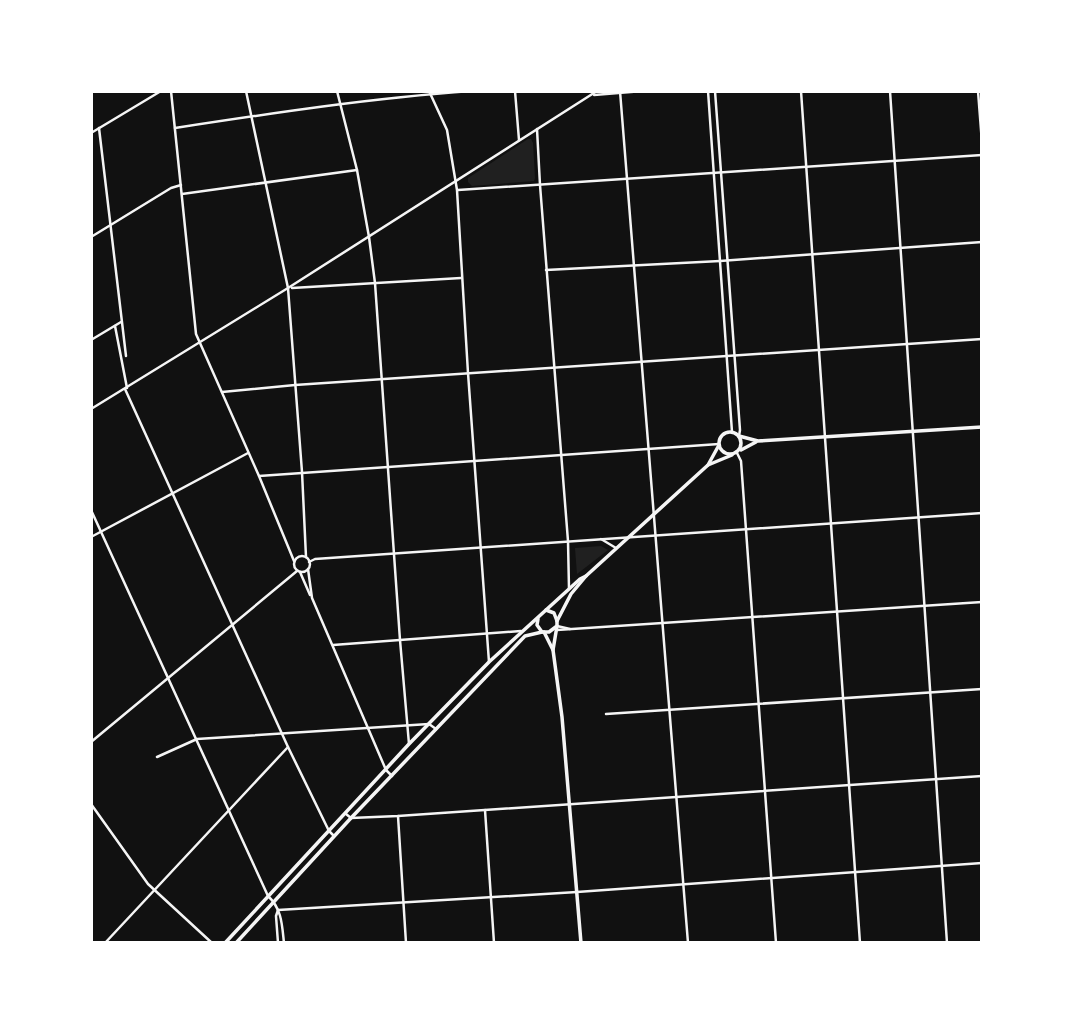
<svg xmlns="http://www.w3.org/2000/svg" width="1073" height="1034" font-family="Lora,serif">
	<style>
		.green { fill: #202020 }
		.lines { fill: none; stroke-linecap: round; stroke-linejoin: round }
		.minor { stroke: #f5f5f5; stroke-width: 2.5 }
		.tertiary { stroke: #f5f5f5; stroke-width: 3.5 }
	</style>
	<rect width="100%" height="100%" fill="#111"/>
	<!-- green -->
	<g class="green">
		<path d="M 528,139 L 531,139 L 533,143 L 535,178 L 534,181 L 472,186 L 468,182 L 468,178 Z"/>
		<path d="M 601,546 L 608,550 L 577,574 L 575,548 Z"/>
	</g>
	<g class="lines">
		<!-- minor -->
		<g class="minor">
			<path d="M 171,91 L 196,334 L 259,476 L 294,561"/>
			<path d="M 246,91 L 288,288 L 302,472 L 306,557"/>
			<path d="M 337,91 L 357,170 L 369,237 L 375,283 L 400,640 L 409,744"/>
			<path d="M 429,91 L 447,130 L 457,190 L 468,373 L 489,662"/>
			<path d="M 515,91 L 519,140"/>
			<path d="M 620,91 L 688,943"/>
			<path d="M 708,91 L 732,432"/>
			<path d="M 715,91 L 740,430 L 739,436"/>
			<path d="M 801,91 L 860,943"/>
			<path d="M 890,91 L 947,943"/>
			<path d="M 978,91 L 982,143"/>
			<path d="M 594,95 L 643,91"/>
			<path d="M 99,128 L 126,356"/>
			<path d="M 175,128 C 273,113 372,98 471,91"/>
			<path d="M 537,129 L 540,185 L 568,541 L 569,589"/>
			<path d="M 91,133 L 161,91"/>
			<path d="M 458,190 L 982,155"/>
			<path d="M 182,194 L 357,170"/>
			<path d="M 91,237 L 171,188 L 181,185"/>
			<path d="M 546,270 L 720,261 L 982,242"/>
			<path d="M 292,288 L 461,278"/>
			<path d="M 115,326 L 127,388"/>
			<path d="M 91,340 L 121,322"/>
			<path d="M 125,389 L 288,747 L 329,831 L 334,836"/>
			<path d="M 222,392 L 295,385 L 982,339"/>
			<path d="M 91,409 L 288,288 L 597,91"/>
			<path d="M 737,453 L 741,461 L 776,943"/>
			<path d="M 259,476 L 719,444"/>
			<path d="M 91,510 L 268,896 C 282,909 282,925 284,943"/>
			<path d="M 91,537 L 248,453"/>
			<path d="M 601,539 L 616,548"/>
			<circle cx="302" cy="564" r="8"/>
			<path d="M 309,562 L 315,559 L 982,513"/>
			<path d="M 308,569 L 312,598 L 386,770 L 392,776"/>
			<path d="M 300,572 L 310,595"/>
			<path d="M 557,626 L 570,629"/>
			<path d="M 557,630 L 982,602"/>
			<path d="M 333,645 L 521,631"/>
			<path d="M 606,714 L 982,689"/>
			<path d="M 91,742 L 297,571"/>
			<path d="M 157,757 L 197,739 L 429,724 L 436,729"/>
			<path d="M 91,804 L 148,884 L 212,943"/>
			<path d="M 485,810 L 494,943"/>
			<path d="M 346,814 L 351,818 L 398,816 L 982,776"/>
			<path d="M 398,816 L 406,943"/>
			<path d="M 278,910 L 577,892 L 982,863"/>
			<path d="M 105,943 L 288,747"/>
			<path d="M 278,943 L 276,916 L 278,910"/>
		</g>
		<!-- tertiary -->
		<g class="tertiary">
			<circle cx="730" cy="443" r="11"/>
			<path d="M 739,436 L 758,441 L 982,427"/>
			<path d="M 741,450 L 756,442"/>
			<path d="M 708,465 L 732,455"/>
			<path d="M 538,619 L 537,625 L 542,632 L 549,632 L 557,626 L 557,621 L 554,613 L 546,610"/>
			<path d="M 557,621 L 571,594 L 586,576 L 708,465 L 719,445"/>
			<path d="M 544,632 L 553,650 L 562,717 L 581,943"/>
			<path d="M 553,650 L 557,626"/>
			<path d="M 225,943 L 409,744 L 489,662 L 580,579 L 586,576"/>
			<path d="M 236,943 L 351,818 L 525,636 L 542,632"/>
		</g>
	</g>
	<!-- border -->
	<rect width="1073" height="1034" fill="none" stroke="#ffffff" stroke-width="186"/>
</svg>
